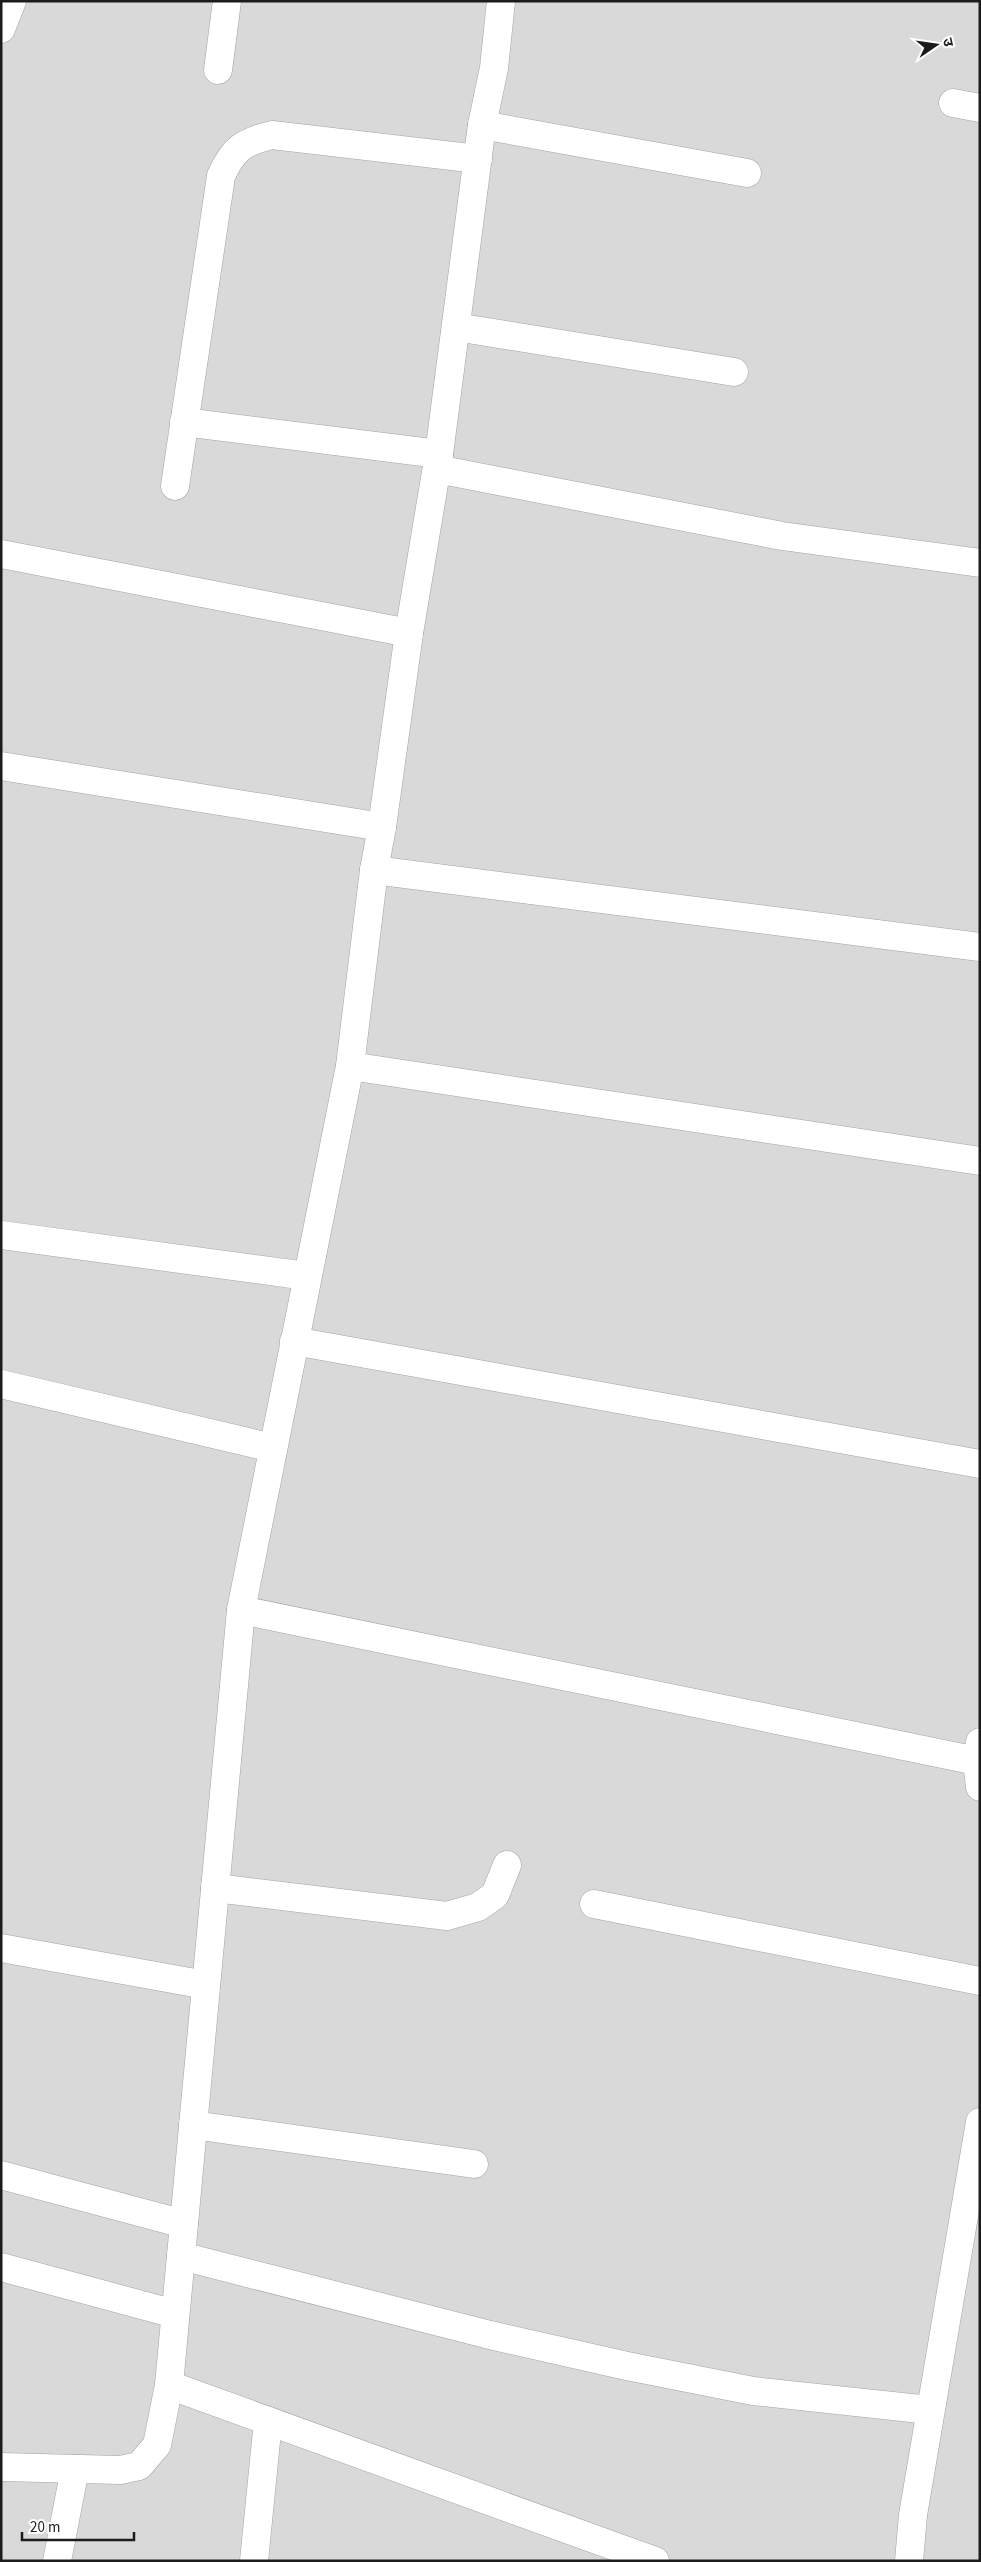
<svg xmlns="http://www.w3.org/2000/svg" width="981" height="2562" font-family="'Source Sans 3','Noto Sans Devanagari',sans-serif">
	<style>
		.residential { fill: #dad9d9 }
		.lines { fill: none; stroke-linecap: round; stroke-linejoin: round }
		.minor-casing { stroke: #a3a3a3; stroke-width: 29 }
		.minor { stroke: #fff; stroke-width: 28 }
	</style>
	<rect width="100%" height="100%" fill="#edeae2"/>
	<!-- residential -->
	<rect class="residential" x="1" y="1" width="979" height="2560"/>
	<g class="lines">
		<!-- minor casing -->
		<g class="minor-casing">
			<g id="minor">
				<path d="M 1,29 L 12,1"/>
				<path d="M 218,70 L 227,1"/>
				<path d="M 953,103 L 980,108"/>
				<path d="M 482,125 L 747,173"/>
				<path d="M 456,327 L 734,372"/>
				<path d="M 184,422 L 439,454"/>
				<path d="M 437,469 L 782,536 L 980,563"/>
				<path d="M 175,486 L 221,176 C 233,149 243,142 272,135 L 478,159"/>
				<path d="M 1,554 L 409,633"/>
				<path d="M 1,766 L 382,827"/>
				<path d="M 374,870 L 980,947"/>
				<path d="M 350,1066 L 980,1161"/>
				<path d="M 1,1235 L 307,1276"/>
				<path d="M 294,1341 L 980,1464"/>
				<path d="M 1,1384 L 273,1448"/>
				<path d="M 241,1610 L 977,1761"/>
				<path d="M 980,1742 L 977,1761 L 980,1787"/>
				<path d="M 215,1888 L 447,1916 L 478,1907 L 495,1895 L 507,1865"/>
				<path d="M 594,1904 L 980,1981"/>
				<path d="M 1,1948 L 206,1985"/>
				<path d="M 193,2125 L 474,2164"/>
				<path d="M 1,2175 L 184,2224"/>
				<path d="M 181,2256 L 490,2335 L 627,2366 L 753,2391 L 930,2410"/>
				<path d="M 1,2267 L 175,2314"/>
				<path d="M 169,2385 L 655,2561"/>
				<path d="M 1,2467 L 120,2470 L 139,2466 L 157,2445 L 169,2385 L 241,1610 L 350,1066 L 374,870 L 382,827 L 409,633 L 439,454 L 482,125 L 494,68 L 501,1"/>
				<path d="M 57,2561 L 75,2469"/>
				<path d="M 254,2561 L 268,2421"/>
				<path d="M 909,2561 L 913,2515 L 980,2122"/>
			</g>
		</g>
		<!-- minor -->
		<use href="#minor" class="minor"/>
	</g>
	<!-- border -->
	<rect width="981" height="2562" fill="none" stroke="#1c1c1c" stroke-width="5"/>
	<!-- north arrow -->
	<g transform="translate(936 45) rotate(77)" stroke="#ffffff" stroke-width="4" paint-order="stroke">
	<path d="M0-4L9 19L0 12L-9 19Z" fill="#1c1c1c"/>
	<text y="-8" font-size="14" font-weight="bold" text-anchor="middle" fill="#1c1c1c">उ</text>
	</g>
	<!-- scale -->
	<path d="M22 2532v8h112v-8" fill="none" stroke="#1c1c1c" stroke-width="2.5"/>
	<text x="30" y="2532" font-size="15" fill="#1c1c1c" stroke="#ffffff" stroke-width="4" paint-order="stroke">20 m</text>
</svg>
